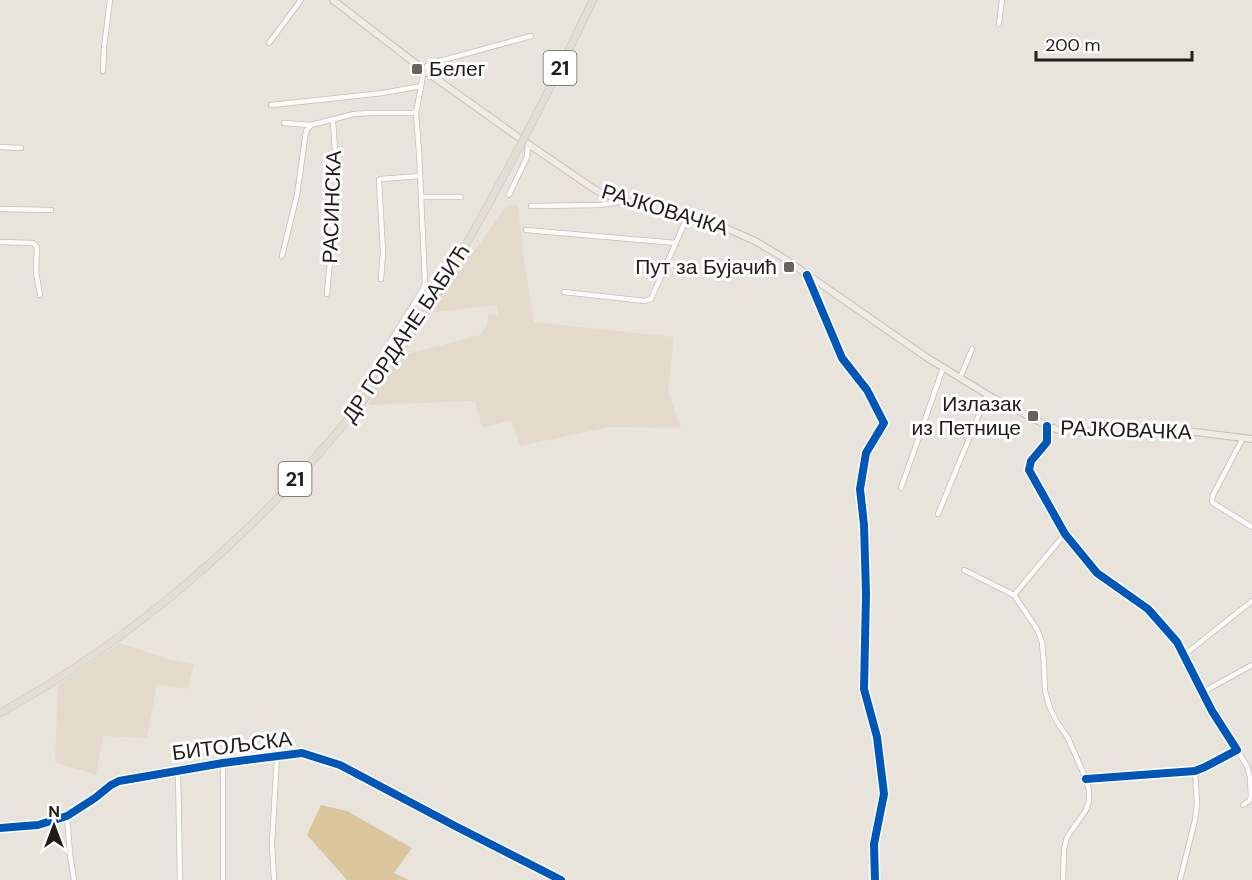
<svg xmlns="http://www.w3.org/2000/svg" width="1252" height="880" font-family="'DM Sans',sans-serif">
	<style>
		.built { fill: #e3dacb }
		.forest { fill: #dac59d }
		.lines { fill: none; stroke-linecap: round; stroke-linejoin: round }
		.street-casing { stroke: #c2c0b9; stroke-width: 6 }
		.secondary-casing { stroke: #c2c0b9; stroke-width: 8 }
		.primary-casing { stroke: #c2c0bb; stroke-width: 8 }
		.street { stroke: #fcfbfa; stroke-width: 4.5 }
		.secondary { stroke: #efece6; stroke-width: 6 }
		.primary { stroke: #e2ded4; stroke-width: 7 }
		.primary-bridge-casing { stroke: #c2c0bb; stroke-width: 8; stroke-linecap: butt }
		.primary-bridge { stroke: #e2ded4; stroke-width: 7 }
		.cycleway-casing { stroke: #fff; stroke-width: 11 }
		.cycleway { stroke: #0057b8; stroke-width: 8 }
		.poi-dot { fill: #66635d; stroke: #fff; stroke-width: 2 }
		.labels { text-anchor: middle; stroke-width: 6; stroke-linejoin: round; paint-order: stroke }
		.shield { fill: #fff; stroke: #63615d; stroke-width: 1.5 }
		.shield-label { font-size: 20px; font-weight: bold; fill: #201d18 }
		.poi-label { font-size: 21px; fill: #201d18; stroke: #fff; text-anchor: end }
		.street-label { font-size: 21px; fill: #201d18; stroke: #fff }
	</style>
	<rect width="100%" height="100%" fill="#e8e4dc"/>
	<!-- built -->
	<g class="built">
		<path d="M 518,205 L 524,259 L 534,322 L 674,337 L 668,391 L 681,428 L 610,427 L 520,446 L 511,420 L 482,428 L 475,401 L 367,405 L 403,355 L 480,335 L 486,327 L 489,313 L 498,316 L 497,305 L 428,313 L 468,251 L 473,253 L 506,206 Z"/>
		<path d="M 120,643 L 167,659 L 194,664 L 188,689 L 157,684 L 147,738 L 103,736 L 96,775 L 55,762 L 58,685 Z"/>
	</g>
	<!-- forest -->
	<path class="forest" d="M 321,805 L 347,811 L 412,848 L 394,873 L 409,880 L 347,880 L 307,835 Z"/>
	<g class="lines">
		<!-- street casing -->
		<g class="street-casing">
			<g id="street">
				<path d="M 999,24 L 1002,0"/>
				<path d="M 269,43 L 301,0"/>
				<path d="M 103,71 L 104,48 L 110,0"/>
				<path d="M 271,105 L 383,93 L 421,86"/>
				<path d="M 284,123 L 311,125 L 354,114 L 370,113 L 416,113"/>
				<path d="M 0,147 L 21,148"/>
				<path d="M 509,195 L 527,157 L 528,145"/>
				<path d="M 421,197 L 461,197"/>
				<path d="M 531,206 L 601,205 L 624,201"/>
				<path d="M 0,209 L 51,210"/>
				<path d="M 526,230 L 676,243"/>
				<path d="M 0,242 L 33,243 L 37,247 L 36,272 L 40,295"/>
				<path d="M 282,256 L 297,195 L 306,131 L 311,125"/>
				<path d="M 807,275 L 842,358 L 867,390 L 884,423 L 866,453 L 860,489 L 864,525 L 866,594 L 864,689 L 877,737 L 884,794 L 874,844 L 875,880"/>
				<path d="M 381,279 L 383,252 L 379,180 L 380,179 L 420,176"/>
				<path d="M 564,292 L 645,301 L 651,299 L 688,215"/>
				<path d="M 327,294 L 337,179 L 333,121"/>
				<path d="M 396,355 L 391,350 L 390,342 L 423,289 L 425,283 L 419,152 L 416,113 L 424,70 L 429,64 L 531,36"/>
				<path d="M 960,378 L 972,349"/>
				<path d="M 1047,426 L 1047,442 L 1031,461 L 1029,470 L 1065,534 L 1097,573 L 1148,609 L 1177,642 L 1212,711 L 1237,750 L 1205,767 L 1195,771 L 1086,779"/>
				<path d="M 1243,438 L 1213,495 L 1212,501 L 1213,503 L 1252,527"/>
				<path d="M 901,488 L 943,368"/>
				<path d="M 938,514 L 987,395"/>
				<path d="M 964,570 L 1014,595 L 1037,629 L 1042,642 L 1044,666 L 1045,691 L 1050,708 L 1057,722 L 1068,738 L 1086,779 L 1089,790 L 1089,801 L 1086,810 L 1067,837 L 1064,849 L 1063,880"/>
				<path d="M 1014,595 L 1065,534"/>
				<path d="M 1184,655 L 1252,601"/>
				<path d="M 1203,692 L 1252,665"/>
				<path d="M 1237,750 L 1247,766 L 1250,777 L 1251,797 L 1249,801 L 1243,805"/>
				<path d="M 178,770 L 180,880"/>
				<path d="M 67,816 L 70,854 L 74,880"/>
				<path d="M 0,828 L 38,825 L 67,816 L 95,798 L 111,785 L 119,781 L 223,763 L 302,753 L 340,765 L 457,827 L 561,880"/>
				<path d="M 223,880 L 223,763"/>
				<path d="M 274,880 L 272,843 L 277,756"/>
				<path d="M 1180,880 L 1195,820 L 1197,804 L 1195,771"/>
			</g>
		</g>
		<!-- secondary casing -->
		<g class="secondary-casing">
			<path id="secondary" d="M 333,0 L 424,70 L 518,137 L 594,189 L 604,194 L 626,202 L 680,213 L 719,225 L 755,241 L 782,257 L 926,357 L 993,398 L 1050,427 L 1059,430 L 1076,433 L 1115,429 L 1154,427 L 1252,439"/>
		</g>
		<!-- primary casing -->
		<g class="primary-casing">
			<g id="primary">
				<path d="M 529,129 L 566,56 L 593,0"/>
				<path d="M 0,713 C 134,639 252,536 349,418 C 415,339 468,244 516,153"/>
			</g>
		</g>
		<!-- street -->
		<use href="#street" class="street"/>
		<!-- secondary -->
		<use href="#secondary" class="secondary"/>
		<!-- primary -->
		<use href="#primary" class="primary"/>
		<!-- primary-bridge casing -->
		<g class="primary-bridge-casing">
			<path id="primary-bridge" d="M 516,153 L 529,129"/>
		</g>
		<!-- primary-bridge -->
		<use href="#primary-bridge" class="primary-bridge"/>
		<!-- cycleway casing -->
		<g class="cycleway-casing">
			<g id="cycleway">
				<path d="M 807,275 L 842,358 L 867,390 L 884,423 L 866,453 L 860,489 L 864,525 L 866,594 L 864,689 L 877,737 L 884,794 L 874,844 L 875,880"/>
				<path d="M 1047,426 L 1047,442 L 1031,461 L 1029,470 L 1065,534 L 1097,573 L 1148,609 L 1177,642 L 1212,711 L 1237,750 L 1205,767 L 1195,771 L 1086,779"/>
				<path d="M 0,828 L 38,825 L 67,816 L 95,798 L 111,785 L 119,781 L 223,763 L 302,753 L 340,765 L 457,827 L 561,880"/>
			</g>
		</g>
		<!-- cycleway -->
		<use href="#cycleway" class="cycleway"/>
	</g>
	<!-- markers -->
	<g class="poi-dot">
		<rect x="411" y="63" width="12" height="12" rx="3"/>
		<rect x="783" y="261" width="12" height="12" rx="3"/>
		<rect x="1027" y="410" width="12" height="12" rx="3"/>
	</g>
	<g class="labels">
		<!-- shield labels -->
		<g class="shield">
			<rect x="543.5" y="51" width="33" height="34" rx="4.5"/>
			<rect x="278.5" y="462" width="33" height="34" rx="4.5"/>
		</g>
		<g class="shield-label">
			<text x="560" y="75">21</text>
			<text x="295" y="486">21</text>
		</g>
		<!-- poi labels -->
		<g class="poi-label">
			<text x="429" y="76" text-anchor="start">Белег</text>
			<text x="777" y="274">Пут за Бујачић</text>
			<text x="1021" y="411">Излазак<tspan x="1021" dy="24">из Петнице</tspan></text>
		</g>
		<!-- street labels -->
		<g class="street-label">
			<text transform="translate(332 207) rotate(-88)" y="7">РАСИНСКА</text>
			<text transform="translate(665 210) rotate(17)" y="7">РАЈКОВАЧКА</text>
			<text transform="translate(406 333) rotate(-56)" y="7">ДР ГОРДАНЕ БАБИЋ</text>
			<text transform="translate(1126 430) rotate(2)" y="7">РАЈКОВАЧКА</text>
			<text transform="translate(232 746) rotate(-7)" y="7">БИТОЉСКА</text>
		</g>
	</g>
	<!-- north arrow -->
	<g transform="translate(54 826)" stroke="#ffffff" stroke-width="4.5" paint-order="stroke">
	<path d="M0-4.5L10 22L0 15L-10 22Z" fill="#201d18"/>
	<text y="-9" font-size="16" font-weight="bold" text-anchor="middle" fill="#201d18">N</text>
	</g>
	<!-- scale -->
	<path d="M1036 51v9h156v-9" fill="none" stroke="#201d18" stroke-width="3"/>
	<text x="1045" y="51" font-size="18" fill="#201d18" stroke="#ffffff" stroke-width="4.5" paint-order="stroke">200 m</text>
</svg>
